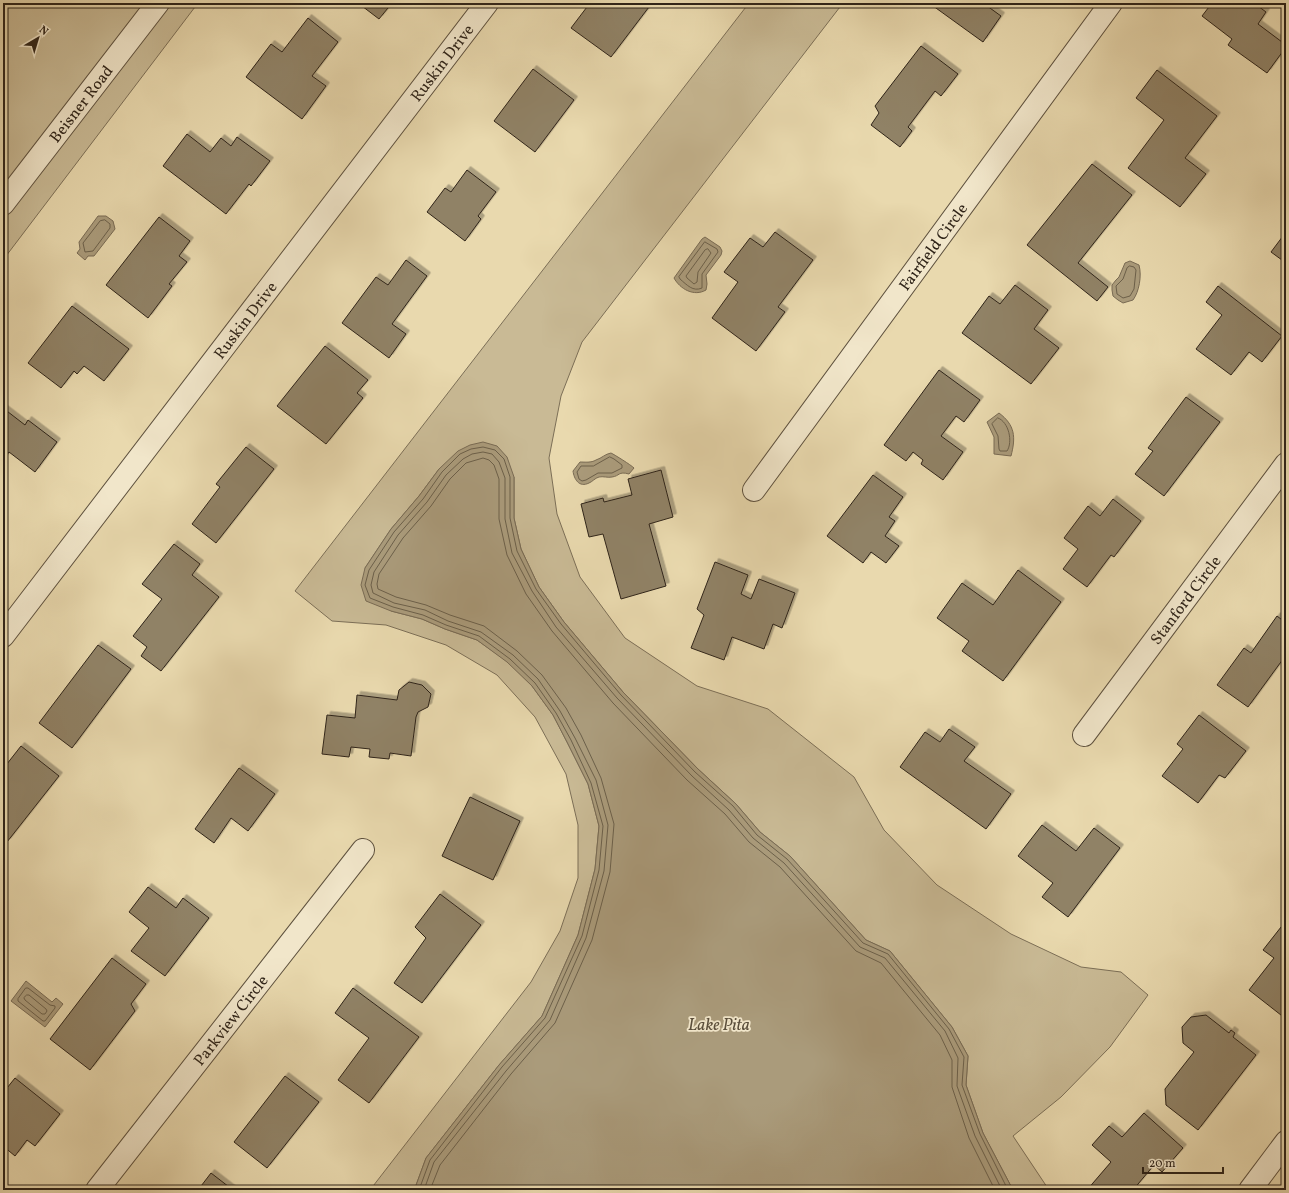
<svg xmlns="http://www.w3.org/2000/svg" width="1289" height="1193" font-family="Vollkorn,serif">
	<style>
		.green { fill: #c9ba95; stroke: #7c6f57 }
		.water { fill: #aa9b7b; stroke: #796b54 }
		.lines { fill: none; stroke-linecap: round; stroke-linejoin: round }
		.shore { stroke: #6c604a; stroke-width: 1 }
		.building { fill: #908266; stroke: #2f2419; filter: url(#shadow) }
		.street-casing { stroke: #5e513e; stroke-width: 24 }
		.street { stroke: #f1e6ca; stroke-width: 22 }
		.labels { text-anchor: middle; stroke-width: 3.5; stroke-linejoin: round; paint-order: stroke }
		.street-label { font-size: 16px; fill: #2f2419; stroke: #f1e6ca }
		.water-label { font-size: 17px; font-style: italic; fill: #5a4e3b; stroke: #f1e6ca }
	</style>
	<defs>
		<filter id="shadow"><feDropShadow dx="3.5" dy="-3.5" stdDeviation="0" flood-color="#0004"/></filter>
	</defs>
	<rect width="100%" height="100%" fill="#e9d9ae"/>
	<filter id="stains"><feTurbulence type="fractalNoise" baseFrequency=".005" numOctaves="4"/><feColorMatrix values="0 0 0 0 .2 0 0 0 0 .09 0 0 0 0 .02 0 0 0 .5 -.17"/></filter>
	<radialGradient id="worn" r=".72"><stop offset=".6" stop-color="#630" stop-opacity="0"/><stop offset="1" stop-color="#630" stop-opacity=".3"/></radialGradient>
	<!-- green -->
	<g class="green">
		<path d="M 3,3 L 198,3 L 3,260 Z"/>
		<path d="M 749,3 L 843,3 L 582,342 L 561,396 L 549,458 L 557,514 L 580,577 L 625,638 L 697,686 L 768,709 L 854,777 L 884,830 L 937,885 L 1011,934 L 1081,967 L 1121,972 L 1148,995 L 1110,1047 L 1061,1097 L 1013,1136 L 1049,1190 L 1013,1190 L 983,1133 L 966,1085 L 968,1056 L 952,1027 L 890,951 L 866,940 L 790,856 L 760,832 L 736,804 L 698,769 L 623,692 L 564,622 L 539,587 L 521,549 L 514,518 L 514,477 L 439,469 L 419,496 L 391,529 L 365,568 L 391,611 L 422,619 L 445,629 L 477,640 L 508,662 L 532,686 L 553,715 L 567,742 L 588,784 L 599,826 L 595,869 L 578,935 L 542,1016 L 499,1065 L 426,1158 L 415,1188 L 415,1190 L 370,1190 L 531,982 L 560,931 L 578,878 L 578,825 L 566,774 L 535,717 L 497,675 L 446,645 L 386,625 L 332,621 L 295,591 Z"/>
	</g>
	<!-- water -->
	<g class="water">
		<path d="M 98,216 L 106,216 L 113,221 L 115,229 L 94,256 L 88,256 L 85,260 L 77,253 L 80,249 L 79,242 Z"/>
		<path d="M 705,237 L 720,247 L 722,251 L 721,255 L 706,275 L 707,284 L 706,290 C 694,297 680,289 674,278 L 702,239 Z"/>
		<path d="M 1130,261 L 1139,265 C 1142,276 1139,292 1133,300 L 1123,303 L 1118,300 L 1113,296 L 1112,290 L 1112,285 L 1116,280 L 1119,277 L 1125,263 Z"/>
		<path d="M 999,413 C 1015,425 1016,437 1011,456 L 994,454 L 994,437 L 987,422 Z"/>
		<path d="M 483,442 L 497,446 L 507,457 L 514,477 L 514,518 L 521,549 L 539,587 L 564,622 L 623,692 L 698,769 L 736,804 L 760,832 L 790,856 L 866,940 L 890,951 L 952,1027 L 968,1056 L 966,1085 L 983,1133 L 1013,1190 L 415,1190 L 415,1188 L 426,1158 L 499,1065 L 542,1016 L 578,935 L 595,869 L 599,826 L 588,784 L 567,742 L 553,715 L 532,686 L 507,662 L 477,640 L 445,629 L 422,619 L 391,611 L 366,601 L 361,585 L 365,568 L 391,529 L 419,496 L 439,469 L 458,451 L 470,445 Z"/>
		<path d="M 611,453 C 615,455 631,465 634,468 L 629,474 C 618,471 620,476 612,477 C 608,478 603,476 599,477 C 595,478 592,482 589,483 C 579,488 574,479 573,471 L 580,462 C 585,462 591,463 596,460 C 602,458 605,454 611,453 Z"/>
		<path d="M 26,981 L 52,1002 L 56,998 L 63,1004 L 45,1027 L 11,1001 Z"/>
	</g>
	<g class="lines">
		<!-- shore -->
		<g class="shore">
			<path d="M 105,220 L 110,224 L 110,228 L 93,251 L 85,252 L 83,243 L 100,221 Z"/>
			<path d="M 705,242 L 717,249 L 718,252 L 702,274 L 702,288 C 693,292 687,285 680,279 L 679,277 Z"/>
			<path d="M 708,249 L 711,253 L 698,272 L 697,282 L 694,284 L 687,278 L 686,276 L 705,250 Z"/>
			<path d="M 1130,266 L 1134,267 L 1136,270 L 1134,289 L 1130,296 L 1123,298 L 1117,294 L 1116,286 L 1123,279 L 1127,268 Z"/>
			<path d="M 998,418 C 1009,422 1013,442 1007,451 L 1000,451 L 999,449 L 998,436 L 992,424 Z"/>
			<path d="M 610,457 L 614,459 L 622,465 L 622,468 L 612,473 L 598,473 L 586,480 L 582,481 L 579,479 L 577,472 L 581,466 L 593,466 Z"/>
			<path d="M 26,988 L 28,988 L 50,1005 L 55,1006 L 55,1008 L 45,1021 L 43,1021 L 18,1001 L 18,999 Z"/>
			<path d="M 27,995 L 29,995 L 46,1009 L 47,1011 L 45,1014 L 42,1014 L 25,1000 L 24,998 Z"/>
			<path d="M 419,1190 L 430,1160 L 502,1067 L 545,1018 L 582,936 L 599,870 L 603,826 L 591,783 L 571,740 L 556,713 L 535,683 L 510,659 L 479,636 L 446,625 L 423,615 L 393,607 L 370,598 L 365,585 L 369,570 L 394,532 L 423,499 L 442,472 L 460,454 L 471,449 L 483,447 L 495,450 L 504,459 L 510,477 L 510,518 L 517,551 L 536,589 L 561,624 L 621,695 L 695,772 L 733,806 L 757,835 L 787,859 L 863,943 L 888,954 L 949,1029 L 964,1057 L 962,1085 L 980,1134 L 1008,1190"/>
			<path d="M 424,1190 L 434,1162 L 506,1071 L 550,1020 L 586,938 L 604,871 L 608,825 L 596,780 L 575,738 L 560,711 L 538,679 L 513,655 L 481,632 L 448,621 L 425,610 L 394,603 L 373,593 L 371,585 L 374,572 L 398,535 L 427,502 L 446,475 L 463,459 L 472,454 L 483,452 L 492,454 L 499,462 L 505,478 L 505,519 L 512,553 L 532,591 L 556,627 L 617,698 L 692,776 L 729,810 L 753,838 L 784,863 L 860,947 L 885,958 L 945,1031 L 958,1058 L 957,1086 L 975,1136 L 1002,1190"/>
			<path d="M 430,1190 L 440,1165 L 511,1074 L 555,1023 L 592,940 L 610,872 L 614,824 L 601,778 L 581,735 L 566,708 L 542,675 L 517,651 L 484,626 L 450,615 L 426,605 L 396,597 L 378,589 L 377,584 L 379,574 L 403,538 L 431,506 L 450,479 L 466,463 L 483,458 L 489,460 L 494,465 L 499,479 L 499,519 L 507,555 L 526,594 L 552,631 L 613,703 L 687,780 L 725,814 L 749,842 L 780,867 L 856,951 L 881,963 L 940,1035 L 952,1060 L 952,1087 L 969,1138 L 995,1190"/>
		</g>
	</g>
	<!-- building -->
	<g class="building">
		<path d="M 358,3 L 392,3 L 379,19 Z"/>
		<path d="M 590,3 L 652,3 L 611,57 L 571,28 Z"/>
		<path d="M 929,3 L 983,3 L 1001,16 L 983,42 Z"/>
		<path d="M 1212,3 L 1254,3 L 1266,12 L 1258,24 L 1286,45 L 1286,47 L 1267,73 L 1228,45 L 1232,39 L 1202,16 Z"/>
		<path d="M 308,18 L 338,42 L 312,76 L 326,86 L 302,119 L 246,77 L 271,44 L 282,52 Z"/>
		<path d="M 921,46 L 958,74 L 941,96 L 935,91 L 908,127 L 912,131 L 900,147 L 871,125 L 879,113 L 875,106 Z"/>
		<path d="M 533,69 L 574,100 L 535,152 L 494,121 Z"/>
		<path d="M 1157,70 L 1217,116 L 1185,158 L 1206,174 L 1180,207 L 1128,168 L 1164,120 L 1136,98 Z"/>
		<path d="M 187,134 L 210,152 L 221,138 L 231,146 L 237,137 L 270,161 L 251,186 L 249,184 L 226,214 L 163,166 Z"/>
		<path d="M 1092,164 L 1132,195 L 1078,263 L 1108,287 L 1097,301 L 1027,245 Z"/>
		<path d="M 467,170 L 496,192 L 478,216 L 481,219 L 465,241 L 427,212 L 445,188 L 451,192 Z"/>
		<path d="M 159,217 L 190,241 L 179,256 L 187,262 L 169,284 L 172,286 L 148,318 L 106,285 Z"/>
		<path d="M 775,232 L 813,260 L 778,307 L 785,312 L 756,351 L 712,318 L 738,282 L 724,272 L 750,238 L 763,247 Z"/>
		<path d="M 1286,232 L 1286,263 L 1271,252 Z"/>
		<path d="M 406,260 L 427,276 L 392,324 L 406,334 L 389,358 L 342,323 L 376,277 L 388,285 Z"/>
		<path d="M 1015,285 L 1048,310 L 1034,329 L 1059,348 L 1031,384 L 962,333 L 989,296 L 1000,304 Z"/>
		<path d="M 1218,286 L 1282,336 L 1262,362 L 1249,352 L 1231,375 L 1196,349 L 1222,315 L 1206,302 Z"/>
		<path d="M 72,306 L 129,349 L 104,381 L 84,366 L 77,374 L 74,371 L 61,388 L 28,363 Z"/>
		<path d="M 325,346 L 368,380 L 357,393 L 363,398 L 326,444 L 277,406 Z"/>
		<path d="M 939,370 L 980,400 L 964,422 L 956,416 L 941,436 L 963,452 L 943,480 L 921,464 L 923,460 L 913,452 L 906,461 L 884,445 Z"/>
		<path d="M 1186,397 L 1220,422 L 1164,496 L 1135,474 L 1153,451 L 1148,448 Z"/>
		<path d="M 3,408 L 25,425 L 28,420 L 57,442 L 35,472 L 9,452 L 3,460 Z"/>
		<path d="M 246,447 L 274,469 L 216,543 L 192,524 L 220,487 L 216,484 Z"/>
		<path d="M 661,470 L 673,517 L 649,524 L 666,586 L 621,599 L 603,534 L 589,537 L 581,504 L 603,498 L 604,502 L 632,495 L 628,479 Z"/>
		<path d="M 873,475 L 903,497 L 889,517 L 895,521 L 885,536 L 899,546 L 886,563 L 871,552 L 863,563 L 827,536 Z"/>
		<path d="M 1113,499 L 1141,521 L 1114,557 L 1111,555 L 1087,587 L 1063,569 L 1078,549 L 1064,538 L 1088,506 L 1100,516 Z"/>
		<path d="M 174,544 L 200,564 L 192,575 L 219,597 L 161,671 L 141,656 L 147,647 L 133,636 L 162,599 L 142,584 Z"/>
		<path d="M 715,562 L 748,575 L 741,594 L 751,599 L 759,579 L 795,593 L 782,628 L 773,624 L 764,649 L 732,637 L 724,660 L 691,648 L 704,615 L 697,609 Z"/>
		<path d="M 1018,570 L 1061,602 L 1003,681 L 962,651 L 969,641 L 937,618 L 962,583 L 993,605 Z"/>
		<path d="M 1277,616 L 1286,623 L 1286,655 L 1248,707 L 1217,685 L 1244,648 L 1251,653 Z"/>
		<path d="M 98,645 L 131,669 L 72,748 L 39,723 Z"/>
		<path d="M 409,682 L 422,685 L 431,694 L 428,707 L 418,712 L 416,717 L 411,756 L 390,753 L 389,759 L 369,757 L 370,749 L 351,747 L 349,757 L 322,754 L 327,715 L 355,718 L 357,695 L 397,700 L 399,690 Z"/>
		<path d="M 1199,715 L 1246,751 L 1225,778 L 1219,775 L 1198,803 L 1162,776 L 1183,749 L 1177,744 Z"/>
		<path d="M 949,729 L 975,747 L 964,761 L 1011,794 L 986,829 L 900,767 L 925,732 L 940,742 Z"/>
		<path d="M 21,746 L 59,776 L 7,842 L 3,839 L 3,769 Z"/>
		<path d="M 239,768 L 275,794 L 248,831 L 231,818 L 214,843 L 195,829 Z"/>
		<path d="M 470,797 L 520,821 L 493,880 L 442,856 Z"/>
		<path d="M 1042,825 L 1076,851 L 1094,828 L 1120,848 L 1068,917 L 1042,897 L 1053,883 L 1018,856 Z"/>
		<path d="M 148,887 L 176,908 L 183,898 L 209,918 L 165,976 L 131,951 L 149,928 L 129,912 Z"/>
		<path d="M 440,894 L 481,925 L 422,1003 L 394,983 L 426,938 L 415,927 Z"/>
		<path d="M 1285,922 L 1286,923 L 1286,1019 L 1249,990 L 1274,958 L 1263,950 Z"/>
		<path d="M 112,958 L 146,984 L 131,1004 L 135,1011 L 90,1070 L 50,1039 Z"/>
		<path d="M 353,988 L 419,1037 L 369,1103 L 338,1080 L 369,1038 L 335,1013 Z"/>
		<path d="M 1206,1015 L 1229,1033 L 1231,1030 L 1235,1033 L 1233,1037 L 1256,1055 L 1198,1130 L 1166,1105 L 1165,1089 L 1194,1052 L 1183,1043 L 1182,1027 L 1191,1017 Z"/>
		<path d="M 285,1076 L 319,1102 L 267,1168 L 234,1142 Z"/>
		<path d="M 15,1078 L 60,1114 L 35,1146 L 27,1140 L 15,1156 L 3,1146 L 3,1093 Z"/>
		<path d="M 1144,1113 L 1183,1148 L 1162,1172 L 1154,1165 L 1133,1190 L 1087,1190 L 1111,1162 L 1092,1145 L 1109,1126 L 1122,1137 Z"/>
		<path d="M 211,1173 L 233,1190 L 198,1190 Z"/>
	</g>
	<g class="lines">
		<!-- street casing -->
		<g class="street-casing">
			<g id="street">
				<path id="s1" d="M 3,204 L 158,3"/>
				<path id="s2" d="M 754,490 L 1111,3"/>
				<path id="s3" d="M 3,636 L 487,3"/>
				<path id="s4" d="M 1084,735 L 1286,464"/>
				<path id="s5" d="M 97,1190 L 363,850"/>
				<path d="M 1250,1190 L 1286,1142"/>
			</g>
		</g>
		<!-- street -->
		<use href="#street" class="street"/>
	</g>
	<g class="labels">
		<!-- street labels -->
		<g class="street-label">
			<text dy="6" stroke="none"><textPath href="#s3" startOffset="722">Ruskin Drive</textPath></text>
			<text dy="6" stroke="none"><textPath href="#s1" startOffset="127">Beisner Road</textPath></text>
			<text dy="6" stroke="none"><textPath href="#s2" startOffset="302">Fairfield Circle</textPath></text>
			<text dy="6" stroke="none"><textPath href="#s3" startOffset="398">Ruskin Drive</textPath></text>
			<text dy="6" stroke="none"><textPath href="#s4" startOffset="169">Stanford Circle</textPath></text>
			<text dy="6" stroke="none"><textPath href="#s5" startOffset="216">Parkview Circle</textPath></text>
		</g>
		<!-- water labels -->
		<g class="water-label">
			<text x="719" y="1030">Lake Pita</text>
		</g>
	</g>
	<!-- margin -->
	<rect width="1289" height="1193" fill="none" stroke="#e9d9ae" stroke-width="16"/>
	<rect x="4" y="4" width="1281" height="1185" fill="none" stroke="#2f2419" stroke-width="2"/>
	<rect x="8" y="8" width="1273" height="1177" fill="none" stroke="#2f2419"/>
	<!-- north arrow -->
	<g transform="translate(38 38) rotate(38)" stroke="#f1e6ca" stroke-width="3" paint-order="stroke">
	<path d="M0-3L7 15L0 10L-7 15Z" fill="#2f2419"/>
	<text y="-6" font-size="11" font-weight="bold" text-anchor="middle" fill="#2f2419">N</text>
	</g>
	<!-- scale -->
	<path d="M1143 1167v6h80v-6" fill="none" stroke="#2f2419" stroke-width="2"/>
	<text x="1149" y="1167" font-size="12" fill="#2f2419" stroke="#f1e6ca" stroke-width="3" paint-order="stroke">20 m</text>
	<rect width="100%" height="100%" filter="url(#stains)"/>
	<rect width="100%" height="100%" fill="url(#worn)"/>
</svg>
